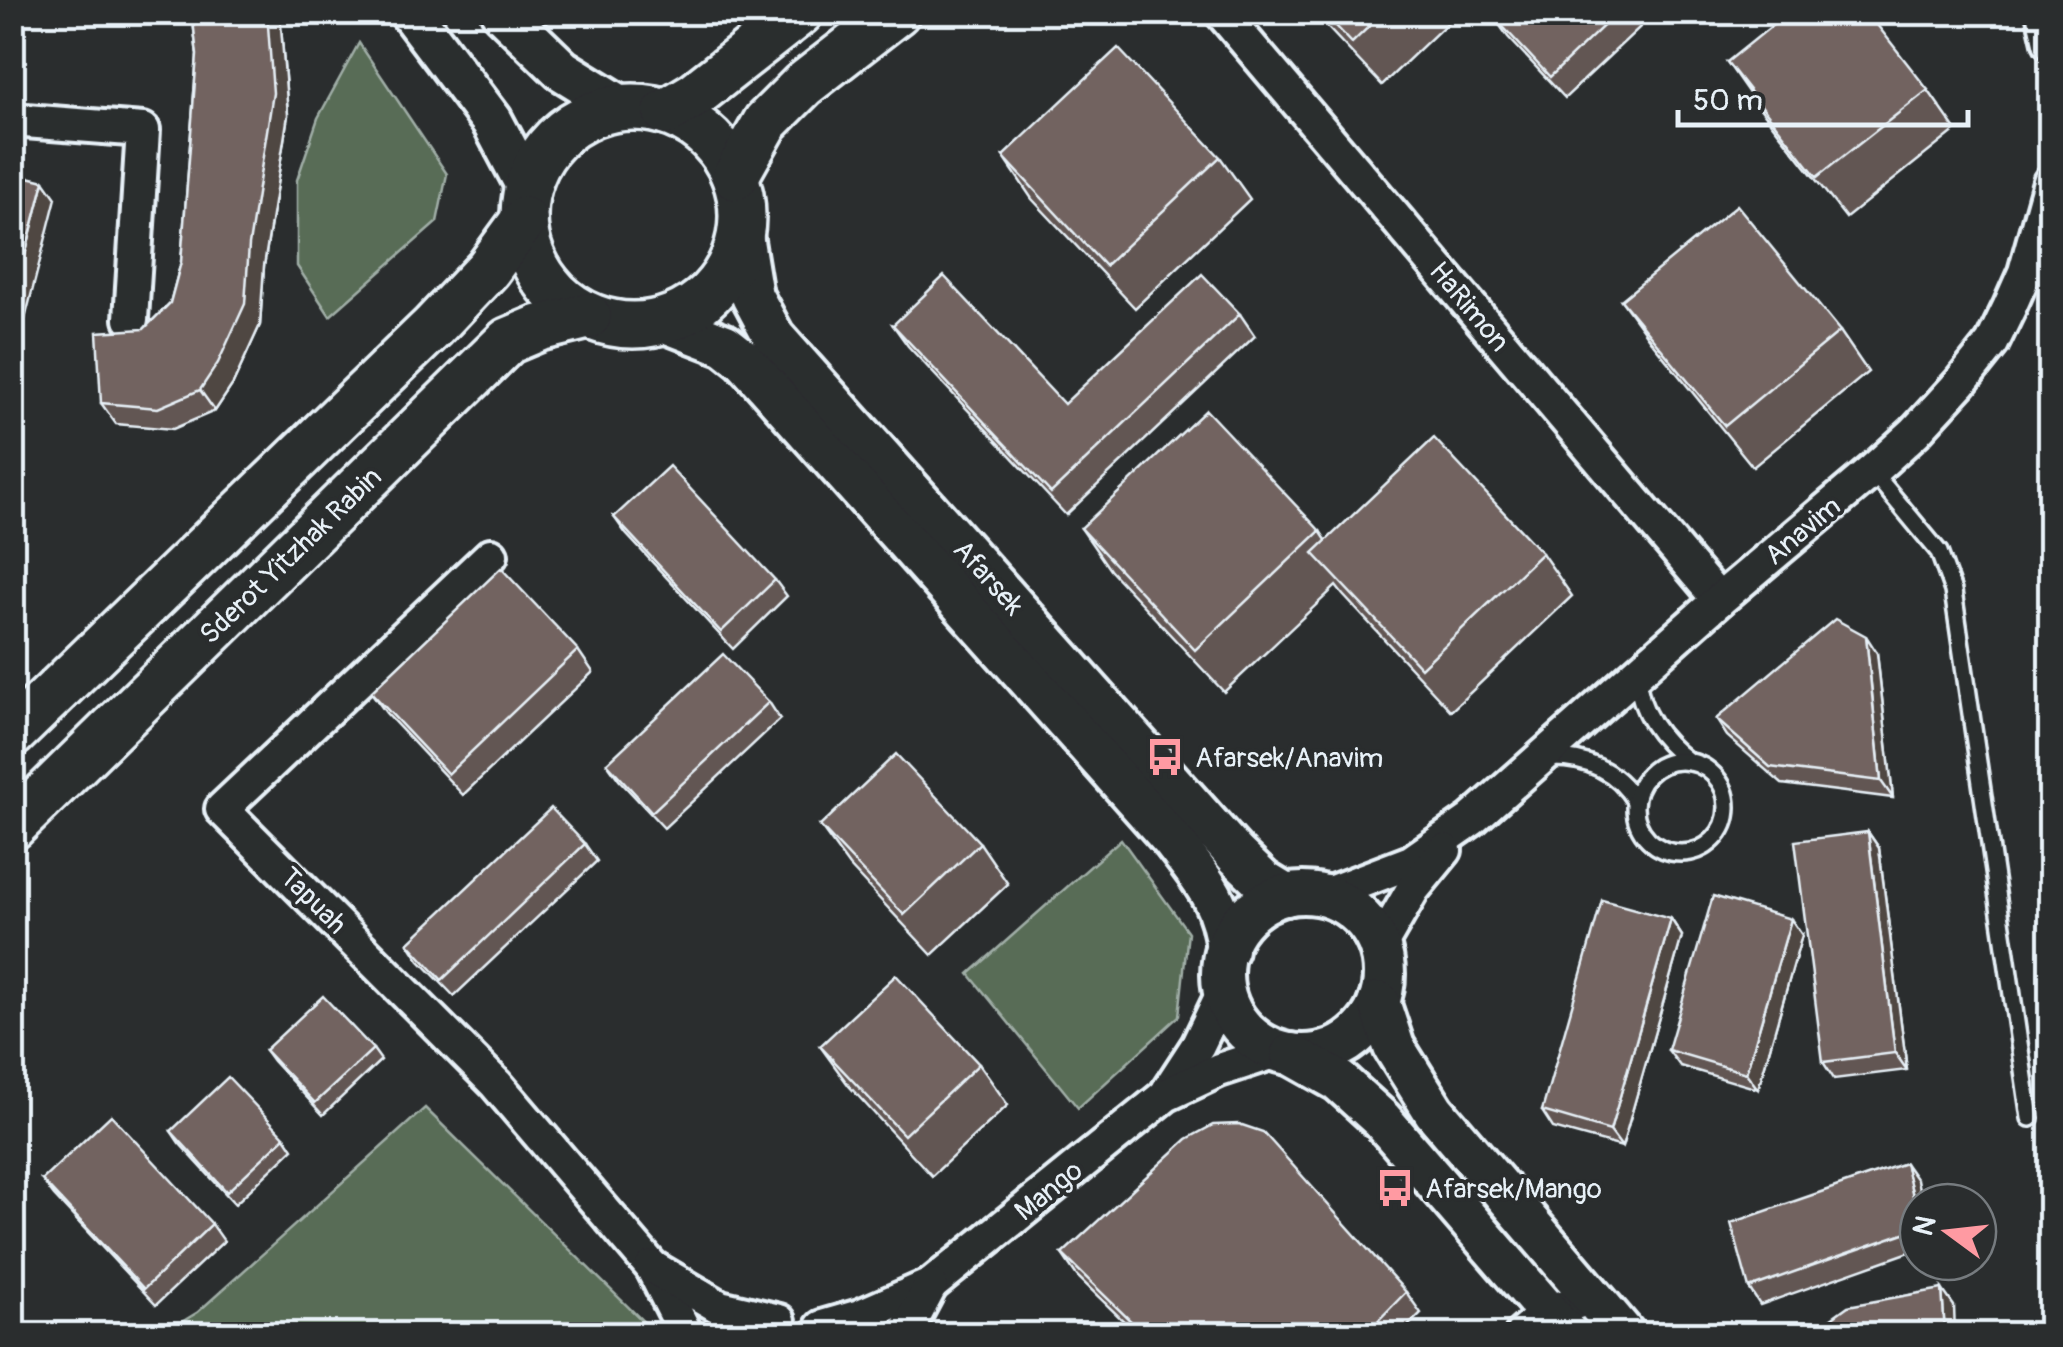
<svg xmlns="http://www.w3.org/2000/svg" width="2063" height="1347" font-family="Pangolin,sans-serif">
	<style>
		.green { fill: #596c56; stroke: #a0aea7; stroke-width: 2.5 }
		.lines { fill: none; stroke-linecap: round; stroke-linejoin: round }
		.service-casing { stroke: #e8f1f8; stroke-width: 22 }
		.minor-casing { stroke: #e8f1f8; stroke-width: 40 }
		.tertiary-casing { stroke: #e8f1f8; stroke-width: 48 }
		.secondary-casing { stroke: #e8f1f8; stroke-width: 52 }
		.service { stroke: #2a2d2e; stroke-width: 15 }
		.minor { stroke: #2a2d2e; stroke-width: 32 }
		.tertiary { stroke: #2a2d2e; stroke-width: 40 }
		.secondary { stroke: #2a2d2e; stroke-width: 45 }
		.wall { fill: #625653; stroke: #e8f1f8; stroke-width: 2.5 }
		.shaded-wall { fill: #504643; stroke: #e8f1f8; stroke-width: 2.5 }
		.building { fill: #726460; stroke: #e8f1f8; stroke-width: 2.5 }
		.labels { text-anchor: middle; stroke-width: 8; stroke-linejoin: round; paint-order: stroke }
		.street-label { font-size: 28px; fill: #e8f1f8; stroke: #2a2d2e }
		.poi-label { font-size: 28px; fill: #e8f1f8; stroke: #2a2d2e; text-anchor: start }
	</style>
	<rect width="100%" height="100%" fill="#2a2d2e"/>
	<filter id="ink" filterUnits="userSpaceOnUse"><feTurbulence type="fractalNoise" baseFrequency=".01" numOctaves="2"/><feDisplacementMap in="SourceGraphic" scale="20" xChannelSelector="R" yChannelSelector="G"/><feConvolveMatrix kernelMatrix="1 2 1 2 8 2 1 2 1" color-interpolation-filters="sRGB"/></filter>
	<g filter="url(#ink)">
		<!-- green -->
		<g class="green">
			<path d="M 359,43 L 447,174 L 437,222 L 330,316 L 297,266 L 297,180 L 318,118 Z"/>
			<path d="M 1121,839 L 1188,932 L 1179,1016 L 1078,1108 L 969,974 Z"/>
			<path d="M 425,1108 L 656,1334 L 162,1334 L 198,1312 Z"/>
		</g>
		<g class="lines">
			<!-- service casing -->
			<g class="service-casing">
				<g id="service">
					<path d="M 1872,471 L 1939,552 L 1953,591 L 2030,1118"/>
					<path d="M 1637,674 C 1639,713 1660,739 1689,762"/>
					<path d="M 1548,758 C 1584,757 1616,769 1635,801"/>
					<circle cx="1681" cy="807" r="46"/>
				</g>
			</g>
			<!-- minor casing -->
			<g class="minor-casing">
				<g id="minor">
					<path d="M 1221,12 L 1719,600"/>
					<path d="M 2043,12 L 2050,42"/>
					<path d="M 12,120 L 143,130 L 131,319"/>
					<path d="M 491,555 L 222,809 L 496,1084 L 652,1267 L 686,1334"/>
					<path d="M 1322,896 L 1411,862 L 1471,820 L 1719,600 L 1872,471 L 1915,432 L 1960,383 L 1992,343 L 2009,308 L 2025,272 L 2050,182"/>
					<path d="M 1379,948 L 1413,889 L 1445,850"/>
					<path d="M 1168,1091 L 1198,1045 L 1224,991"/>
					<path d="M 652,1267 L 720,1307 L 779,1321"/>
					<path d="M 822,1327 L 860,1316 L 931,1285 L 1166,1095 L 1219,1070 L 1277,1051"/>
					<path d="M 905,1334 L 931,1285"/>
					<path d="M 1522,1334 L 1547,1312 L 1593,1297"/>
				</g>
			</g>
			<!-- tertiary casing -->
			<g class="tertiary-casing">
				<g id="tertiary">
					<path d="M 410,12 L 492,121 L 527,187"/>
					<path d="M 502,12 L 562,70 L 622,107"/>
					<path d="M 741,229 L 752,296 L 774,337 L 1236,855 L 1263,881 L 1286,895"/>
					<path d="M 663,321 L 725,345 L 744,360 L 1173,841 C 1202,879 1222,900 1227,949"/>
					<circle cx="1303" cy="974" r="81"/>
					<path d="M 1379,1002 L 1394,1047 L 1434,1111 L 1624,1334"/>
					<path d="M 1291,1054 L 1339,1081 L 1382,1120 L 1567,1334"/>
				</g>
			</g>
			<!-- secondary casing -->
			<g class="secondary-casing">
				<g id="secondary">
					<circle cx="633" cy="216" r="109"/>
					<path d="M 666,112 L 696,94 L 800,12"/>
					<path d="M 735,177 L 766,122 L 803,85 L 897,12"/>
					<path d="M 12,734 L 433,327 L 488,269 L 524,220"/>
					<path d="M 12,827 L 508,341 L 539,328 L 588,316"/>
				</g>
			</g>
			<!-- service -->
			<use href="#service" class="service"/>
			<!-- minor -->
			<use href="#minor" class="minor"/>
			<!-- tertiary -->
			<use href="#tertiary" class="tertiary"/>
			<!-- secondary -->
			<use href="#secondary" class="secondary"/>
		</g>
		<!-- wall -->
		<g class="wall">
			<path d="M 192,12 L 279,12 L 280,14 L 288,115 L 264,266 L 260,325 L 233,384 L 215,411 L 173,429 L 116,424 L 101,403 L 144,329 L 170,303 L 181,262 L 197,55 Z"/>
			<path d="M 1313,12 L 1459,12 L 1382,85 Z"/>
			<path d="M 1496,12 L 1656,12 L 1565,98 L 1508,37 L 1493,16 Z"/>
			<path d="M 1727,62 L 1928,90 L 1956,130 L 1846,218 L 1755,102 Z"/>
			<path d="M 1003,156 L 1220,157 L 1250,199 L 1135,308 L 1032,199 Z"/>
			<path d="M 1621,300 L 1840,331 L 1868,372 L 1753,467 L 1650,340 Z"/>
			<path d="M 1240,314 L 1255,336 L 1066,515 L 908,346 L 893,325 L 1064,404 Z"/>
			<path d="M 614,517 L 775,580 L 787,596 L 733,649 L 626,534 Z"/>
			<path d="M 1081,528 L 1320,531 L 1326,540 L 1542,553 L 1572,596 L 1451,711 L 1343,595 L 1336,586 L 1224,692 L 1110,570 Z"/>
			<path d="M 578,650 L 593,672 L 463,795 L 386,713 L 371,692 Z"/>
			<path d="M 1877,653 L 1893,798 L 1782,784 L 1727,736 L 1716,719 Z"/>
			<path d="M 769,702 L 780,719 L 664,828 L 619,780 L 607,763 Z"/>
			<path d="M 820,826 L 980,843 L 1008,884 L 932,955 L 849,866 Z"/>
			<path d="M 1868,832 L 1879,848 L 1907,1070 L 1834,1079 L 1823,1062 Z"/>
			<path d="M 585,844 L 597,861 L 454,996 L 419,960 L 408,943 Z"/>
			<path d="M 1671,919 L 1682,936 L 1622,1147 L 1553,1128 L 1542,1111 Z"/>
			<path d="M 1802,935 L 1758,1089 L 1680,1066 L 1668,1050 Z"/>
			<path d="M 820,1046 L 979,1064 L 1008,1105 L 932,1176 L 849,1086 Z"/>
			<path d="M 373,1049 L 381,1060 L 323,1115 L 273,1061 L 265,1050 Z"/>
			<path d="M 171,1131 L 285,1137 L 293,1149 L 235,1204 L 179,1143 Z"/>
			<path d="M 42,1180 L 212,1224 L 224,1241 L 156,1305 L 54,1196 Z"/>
			<path d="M 1917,1180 L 1918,1249 L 1760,1305 L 1749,1288 Z"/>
			<path d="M 1062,1254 L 1406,1292 L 1421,1313 L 1400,1334 L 1137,1334 L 1077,1276 Z"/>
		</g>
		<!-- shaded-wall -->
		<g class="shaded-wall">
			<path d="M 267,12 L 279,12 L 280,14 L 288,115 L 264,266 L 260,325 L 233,384 L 215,411 L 200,390 Z"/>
			<path d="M 44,181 L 56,198 L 12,370 L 12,306 Z"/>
			<path d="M 1866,636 L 1877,653 L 1893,798 L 1881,781 Z"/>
			<path d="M 1868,832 L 1879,848 L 1907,1070 L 1895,1053 Z"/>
			<path d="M 1671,919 L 1682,936 L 1622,1147 L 1610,1131 Z"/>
			<path d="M 1791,919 L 1802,935 L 1758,1089 L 1746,1073 Z"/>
			<path d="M 1905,1163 L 1917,1180 L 1922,1202 L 1918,1202 L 1918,1217 Z"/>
			<path d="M 1942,1289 L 1954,1306 L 1955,1334 L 1945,1334 Z"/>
		</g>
		<!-- building -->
		<g class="building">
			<path d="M 192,12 L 267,12 L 273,93 L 249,245 L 245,304 L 218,363 L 200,390 L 158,408 L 101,403 L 97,332 L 144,329 L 170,303 L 181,262 L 197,55 Z"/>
			<path d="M 1323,12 L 1384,12 L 1352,43 Z"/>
			<path d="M 1496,12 L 1618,12 L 1550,77 L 1493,16 Z"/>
			<path d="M 1789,12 L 1867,12 L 1928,90 L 1817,177 L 1727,62 Z"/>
			<path d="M 1118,48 L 1220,157 L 1105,266 L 1003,156 Z"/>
			<path d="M 12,173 L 44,181 L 12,306 Z"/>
			<path d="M 1737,205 L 1840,331 L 1725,426 L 1621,300 Z"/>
			<path d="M 1202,274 L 1240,314 L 1051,493 L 893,325 L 944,276 L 1064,404 Z"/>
			<path d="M 1206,410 L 1320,531 L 1195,650 L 1081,528 Z"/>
			<path d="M 1434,438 L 1542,553 L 1421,668 L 1313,553 Z"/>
			<path d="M 669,466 L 775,580 L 721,632 L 614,517 Z"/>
			<path d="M 501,568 L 578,650 L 448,774 L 371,692 Z"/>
			<path d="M 1835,619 L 1866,636 L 1881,781 L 1770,767 L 1716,719 Z"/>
			<path d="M 723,654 L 769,702 L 652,812 L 607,763 Z"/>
			<path d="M 896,754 L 980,843 L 904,915 L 820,826 Z"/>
			<path d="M 551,808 L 585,844 L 442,980 L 408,943 Z"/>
			<path d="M 1868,832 L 1895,1053 L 1823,1062 L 1795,841 Z"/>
			<path d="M 1713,896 L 1791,919 L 1746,1073 L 1668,1050 Z"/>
			<path d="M 1602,900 L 1671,919 L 1610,1131 L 1542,1111 Z"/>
			<path d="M 896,975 L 979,1064 L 904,1135 L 820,1046 Z"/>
			<path d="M 323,996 L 373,1049 L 315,1103 L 265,1050 Z"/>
			<path d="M 228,1077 L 285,1137 L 227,1192 L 171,1131 Z"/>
			<path d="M 111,1115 L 212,1224 L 144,1289 L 42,1180 Z"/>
			<path d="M 1239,1124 L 1263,1132 L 1406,1292 L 1365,1334 L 1144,1334 L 1062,1254 L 1187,1139 L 1213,1125 Z"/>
			<path d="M 1905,1163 L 1918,1217 L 1918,1228 L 1749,1288 L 1731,1223 Z"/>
			<path d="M 1942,1289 L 1945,1334 L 1809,1334 L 1848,1306 Z"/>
		</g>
	</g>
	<!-- icons -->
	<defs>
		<g id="bus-bare" transform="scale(3)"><path d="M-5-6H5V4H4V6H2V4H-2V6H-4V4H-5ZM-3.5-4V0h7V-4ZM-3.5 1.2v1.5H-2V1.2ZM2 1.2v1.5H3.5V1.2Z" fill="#ff9aa2" stroke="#2a2d2e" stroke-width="2.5" paint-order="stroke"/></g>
	</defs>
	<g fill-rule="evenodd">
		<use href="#bus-bare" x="1165" y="757"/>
		<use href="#bus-bare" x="1395" y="1188"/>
	</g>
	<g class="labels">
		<!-- street labels -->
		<g class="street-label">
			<text transform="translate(1470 306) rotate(50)" y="10">HaRimon</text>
			<text transform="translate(1802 530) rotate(-40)" y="10">Anavim</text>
			<text transform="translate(290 555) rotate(-44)" y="10">Sderot Yitzhak Rabin</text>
			<text transform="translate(989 577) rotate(48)" y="10">Afarsek</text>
			<text transform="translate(314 900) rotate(45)" y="10">Tapuah</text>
			<text transform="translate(1048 1190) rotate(-39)" y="10">Mango</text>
		</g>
		<!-- poi labels -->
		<g class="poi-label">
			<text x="1195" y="767">Afarsek/Anavim</text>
			<text x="1425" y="1198">Afarsek/Mango</text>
		</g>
	</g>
	<!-- margin -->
	<rect width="2063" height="1347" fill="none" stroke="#2a2d2e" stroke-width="50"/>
	<rect x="25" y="25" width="2013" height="1297" fill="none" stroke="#e8f1f8" stroke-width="4" filter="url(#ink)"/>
	<!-- north arrow -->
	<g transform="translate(1948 1232) rotate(285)"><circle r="48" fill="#2a2d2e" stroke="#767b7f" stroke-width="2.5"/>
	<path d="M0-8L18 38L0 25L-18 38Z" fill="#ff9aa2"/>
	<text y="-15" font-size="28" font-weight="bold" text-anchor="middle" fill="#e8f1f8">N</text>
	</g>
	<!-- scale -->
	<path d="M1678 110v15h290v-15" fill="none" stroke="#e8f1f8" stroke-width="5"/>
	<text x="1693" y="110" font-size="30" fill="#e8f1f8" stroke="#2a2d2e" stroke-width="8" paint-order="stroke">50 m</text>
</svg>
